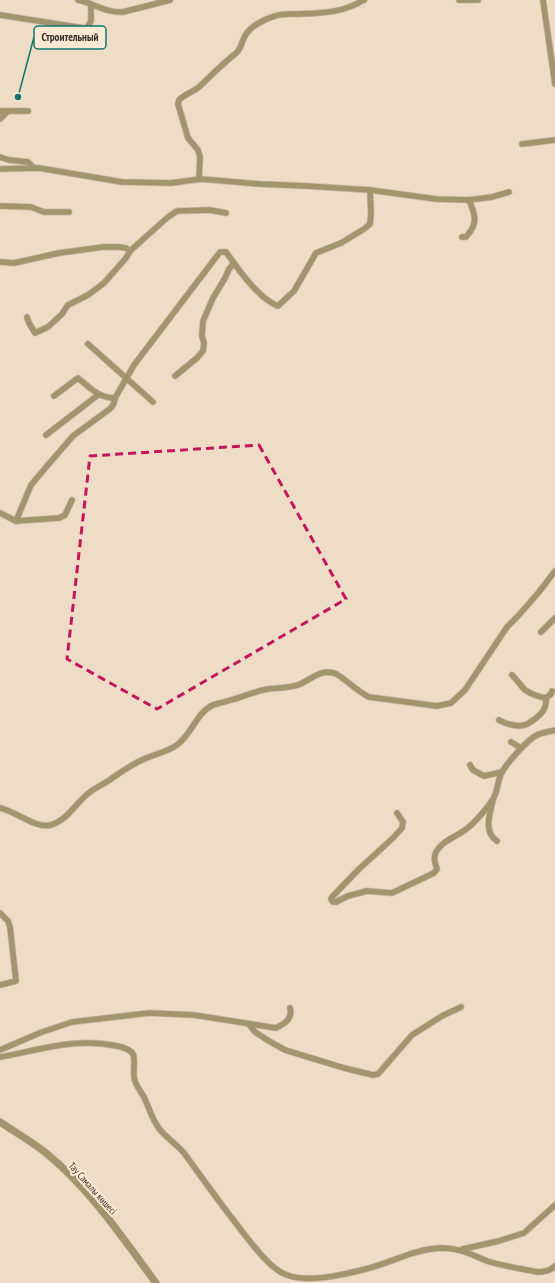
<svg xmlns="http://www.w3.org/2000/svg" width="555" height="1283" font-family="'PT Sans Narrow',sans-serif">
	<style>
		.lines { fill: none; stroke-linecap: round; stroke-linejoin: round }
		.minor-casing { stroke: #cabaa7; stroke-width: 7 }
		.tertiary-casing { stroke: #cabaa7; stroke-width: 8 }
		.minor { stroke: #a2956e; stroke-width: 5.5 }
		.tertiary { stroke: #a2956e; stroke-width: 7 }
		.marked { fill: none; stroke: #c2185b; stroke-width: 3; stroke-dasharray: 8 5; stroke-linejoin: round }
		.labels { text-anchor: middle; stroke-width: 4; stroke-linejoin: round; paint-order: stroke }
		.street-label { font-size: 10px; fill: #373028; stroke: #fce9d4 }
		.leader { fill: none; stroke: #0f766e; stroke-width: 1.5 }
		.callout-dot { fill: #0f766e; stroke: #fce9d4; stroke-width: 1.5 }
		.callout { fill: #fce9d4; stroke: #0f766e; stroke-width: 1.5 }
		.callout-label { font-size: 11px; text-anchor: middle; font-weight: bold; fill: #373028 }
	</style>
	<rect width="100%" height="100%" fill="#efdcc7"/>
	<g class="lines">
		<!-- minor casing -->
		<g class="minor-casing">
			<g id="minor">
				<path d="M 78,0 C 94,3 105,13 123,12 L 170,0"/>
				<path d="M 459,0 L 478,0"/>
				<path d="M 543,0 L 555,84"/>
				<path d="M 0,15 L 83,28 L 87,28 L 91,21 L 91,5"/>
				<path d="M 0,111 L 28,111"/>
				<path d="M 0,119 L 8,111"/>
				<path d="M 522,144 L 555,140"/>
				<path d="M 0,157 L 9,160 L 28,162 L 34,168"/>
				<path d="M 0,169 L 39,168 L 122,182 L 171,183 L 201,179 L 260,184 L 307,186 L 370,190 L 436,199 L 469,200 L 492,197 L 509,192"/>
				<path d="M 199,179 L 200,157 L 198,150 L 188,138 L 178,104 L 179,100 C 185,94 193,92 199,87 C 211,76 222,64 235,54 C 242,49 241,42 245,36 C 250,26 265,19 275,16 C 283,13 291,14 299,14 C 323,13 342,13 364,0"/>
				<path d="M 0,206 L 31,207 L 44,212 L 69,212"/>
				<path d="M 462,237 L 466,237 C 478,224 476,216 469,200"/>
				<path d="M 0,262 L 14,263 L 59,253 L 103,247 L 119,247 L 126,248 L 130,251 L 168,217 L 177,211 L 210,210 L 226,213"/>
				<path d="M 27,317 L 29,323 L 35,333 L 48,327 L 62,314 L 68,305 L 88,295 L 104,283 L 126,258 L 130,251"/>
				<path d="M 88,344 L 153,402"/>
				<path d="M 175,376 L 197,358 L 203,351 L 204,343 L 202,336 L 203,321 L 213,298 L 225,278 L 229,269 L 234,263"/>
				<path d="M 54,396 L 78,378 C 90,388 99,398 115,398"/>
				<path d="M 46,435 L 98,395"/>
				<path d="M 0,513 L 16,521 L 59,518 L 65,515 L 72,500"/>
				<path d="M 16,521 L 31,485 L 47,466 L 73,436 L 111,408 L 114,403 L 115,398 L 134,365 L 220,252 L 226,252 C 238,269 259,299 278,306 L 294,291 L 316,253 L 341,243 L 364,229 L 370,224 L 371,214 L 370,190"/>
				<path d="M 541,632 L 555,618"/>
				<path d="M 512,675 C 517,680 521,686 525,690 C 531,694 540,697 546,698 L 551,694 L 552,691"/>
				<path d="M 499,720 C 505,724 517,727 524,725 C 527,725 530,722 532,721 C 541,715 547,709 546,698"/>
				<path d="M 511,742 L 521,748"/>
				<path d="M 470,765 L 473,770 L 484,776 L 502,772"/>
				<path d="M 493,800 C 490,813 483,832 497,841"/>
				<path d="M 0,808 C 15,811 36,829 51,825 C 68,820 76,802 90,792 C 95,788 102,785 108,781 C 120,773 130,765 144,759 C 155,754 167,752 177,745 C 192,734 196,713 213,705 C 218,703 225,702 231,700 C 243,697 255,691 268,689 C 278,688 288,688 298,685 C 311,680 319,669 334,673 C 344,677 356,691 369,697 L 437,706 L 451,703 L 465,690 L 507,627 L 518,616 L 539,592 L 555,571"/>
				<path d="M 397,813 L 403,822 L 402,828 L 393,838 L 359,869 L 332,897 L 331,899 L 333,902 L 336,902 L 348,896 L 367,891 L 392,893 L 434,873 L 437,869 C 435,863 433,858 436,852 C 443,839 460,836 470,826 C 476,821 492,803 495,795 C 498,788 498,779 502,772 C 508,762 527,740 537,735 C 543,732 549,732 555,730"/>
				<path d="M 0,913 L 8,921 L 10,927 L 16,981 L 0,985"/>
				<path d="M 249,1024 L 255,1032 L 269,1041 L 285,1050 L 344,1068 L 373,1075 L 378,1074 L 412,1035 L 442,1016 L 461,1007"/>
				<path d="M 0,1050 L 42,1032 L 72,1022 L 149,1013 L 194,1015 L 276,1028 C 284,1024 293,1019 290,1008"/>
				<path d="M 0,1057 C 40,1050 76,1037 117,1046 C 122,1047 130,1049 133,1054 C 136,1060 132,1074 135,1081 C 137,1087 141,1092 144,1097 C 150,1110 154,1125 164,1134 C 171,1141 178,1146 184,1153 C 200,1175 215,1196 231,1217 C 244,1233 268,1269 287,1275 C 308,1283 342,1275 362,1270 C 389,1264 413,1249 441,1248 C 461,1248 470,1254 487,1261 C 503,1266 521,1269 538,1272 C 545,1272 550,1271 555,1266"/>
				<path d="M 463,1249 L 499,1241 L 524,1233 L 555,1205"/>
			</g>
		</g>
		<!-- tertiary casing -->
		<g class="tertiary-casing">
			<path id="tertiary" d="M 0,1122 C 15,1132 32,1142 46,1153 C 90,1189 122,1237 156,1283"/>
		</g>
		<!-- minor -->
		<use href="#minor" class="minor"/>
		<!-- tertiary -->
		<use href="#tertiary" class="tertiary"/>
	</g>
	<!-- marked area -->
	<path class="marked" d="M 259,445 L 346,599 L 157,709 L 67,659 L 90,456 Z"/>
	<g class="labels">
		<!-- street labels -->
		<g class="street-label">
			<text transform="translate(93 1188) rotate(48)" y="4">Тау Самалы көшесі</text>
		</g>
	</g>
	<!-- callouts -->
	<path class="leader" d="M18 97L34 37"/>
	<circle class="callout-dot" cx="18" cy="97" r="4"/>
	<rect class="callout" x="34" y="26" width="72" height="23" rx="4"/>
	<g class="callout-label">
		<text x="70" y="41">Строительный</text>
	</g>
</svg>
